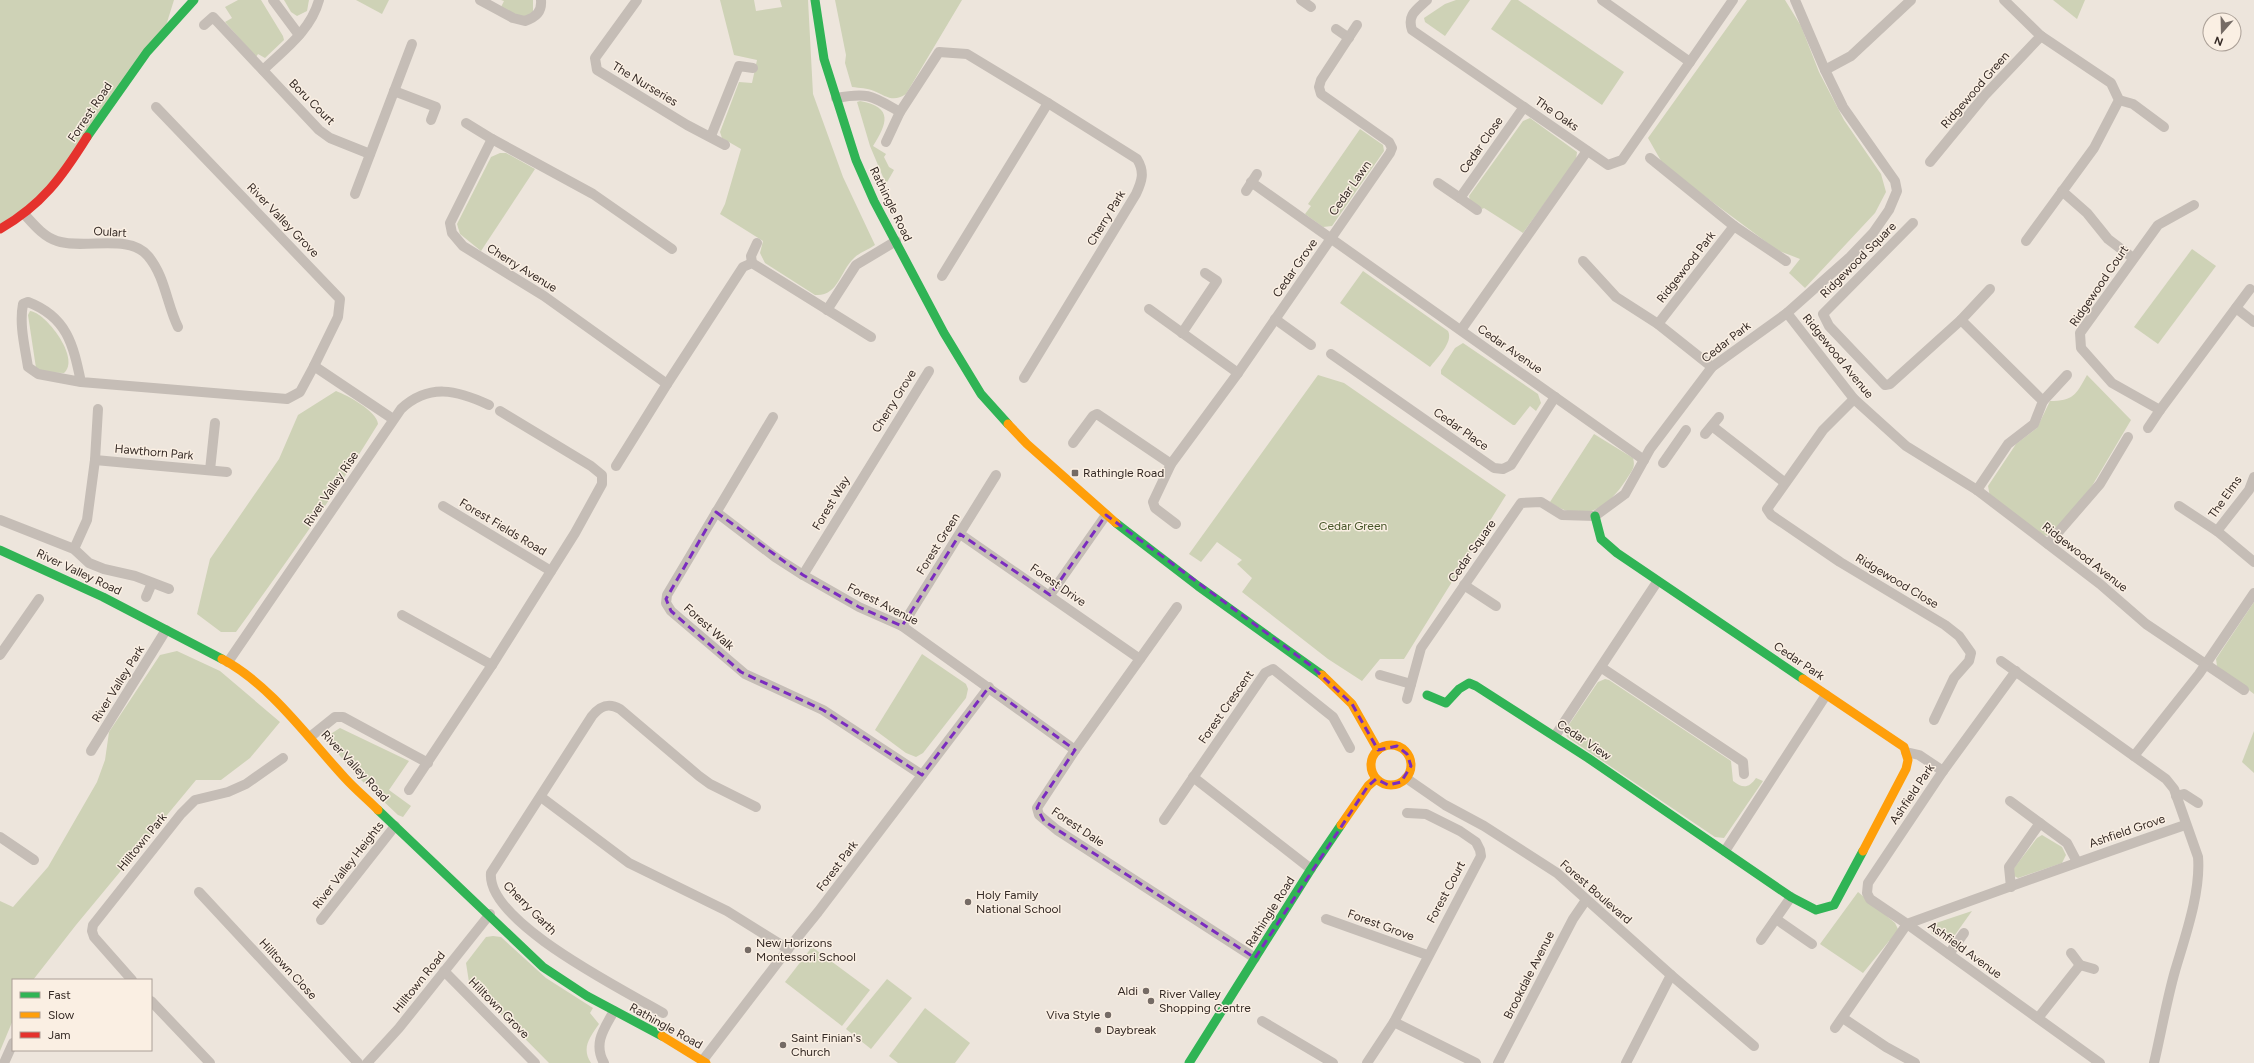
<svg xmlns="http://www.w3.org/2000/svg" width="2254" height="1063" font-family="Figtree,sans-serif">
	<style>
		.green { fill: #ced2b6 }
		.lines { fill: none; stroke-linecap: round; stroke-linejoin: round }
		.street { stroke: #c5bdb6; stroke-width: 10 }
		.fast { stroke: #30b455; stroke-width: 9 }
		.slow { stroke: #ff9f0a; stroke-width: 9 }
		.jam { stroke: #e5322d; stroke-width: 9 }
		.marked { fill: none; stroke: #7b2cbf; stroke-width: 3; stroke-dasharray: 8 5; stroke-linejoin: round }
		.poi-dot { fill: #756b65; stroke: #faefe3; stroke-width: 1.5 }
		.labels { text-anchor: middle; stroke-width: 3; stroke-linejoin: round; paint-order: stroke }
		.street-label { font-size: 12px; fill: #352a25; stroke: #faefe3 }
		.poi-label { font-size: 12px; fill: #352a25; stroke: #faefe3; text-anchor: start }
		.park-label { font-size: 12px; fill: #455527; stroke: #faefe3 }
	</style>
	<rect width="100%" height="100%" fill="#ede5dc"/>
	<!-- green -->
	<g class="green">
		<path d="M 0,0 L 174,0 L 164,32 L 60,177 L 0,229 Z"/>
		<path d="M 238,0 L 261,0 L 283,36 L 284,40 L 265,58 L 258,54 L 256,57 L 225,22 L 232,18 L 225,7 Z"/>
		<path d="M 284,0 L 309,0 L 307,11 L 297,16 L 291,12 Z"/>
		<path d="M 356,0 L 389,0 L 382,14 Z"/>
		<path d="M 501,0 L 533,0 L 533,12 L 525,17 L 518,16 L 501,7 L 504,1 Z"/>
		<path d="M 720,0 L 754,0 L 756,11 L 782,7 L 780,0 L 808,0 L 813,94 L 843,177 L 875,245 C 868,250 860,252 854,258 C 840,271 838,297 815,295 L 765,263 L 760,253 L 763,241 L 720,214 L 725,204 L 741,149 L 722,138 L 720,132 L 739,82 L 752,83 L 757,60 L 734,55 Z"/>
		<path d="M 835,0 L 962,0 L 906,94 C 893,103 886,96 874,91 C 867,88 860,88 852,87 L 845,63 L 846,55 Z"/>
		<path d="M 1456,0 L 1470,0 L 1445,36 L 1425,22 L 1424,18 L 1445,4 Z"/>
		<path d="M 1511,0 L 1518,0 L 1624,72 L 1602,105 L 1491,29 Z"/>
		<path d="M 1747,0 L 1785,0 L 1801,26 L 1819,72 L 1844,120 L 1881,174 L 1886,192 L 1875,213 L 1805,288 L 1789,273 L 1800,259 L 1777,250 L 1664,166 L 1648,138 Z"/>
		<path d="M 2053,0 L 2085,0 L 2077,19 Z"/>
		<path d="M 860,101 C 894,107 887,124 873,146 L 886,154 L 884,157 L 889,167 L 894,170 L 886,184 L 870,146 L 857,102 Z"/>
		<path d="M 1530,118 L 1577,152 L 1576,160 L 1523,233 L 1484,208 L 1482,209 L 1470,201 L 1469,196 L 1523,121 Z"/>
		<path d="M 1360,129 L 1383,145 L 1384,151 L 1332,226 L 1323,227 L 1305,214 L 1311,206 L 1308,204 Z"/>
		<path d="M 500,153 L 506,153 L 535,169 L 481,251 L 460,234 L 457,224 L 491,157 Z"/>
		<path d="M 2192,249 L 2216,266 L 2158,344 L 2134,327 Z"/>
		<path d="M 1363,271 L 1448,331 C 1454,342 1436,359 1430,367 L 1340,303 Z"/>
		<path d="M 30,311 C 45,312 81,358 64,373 L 39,372 L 36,368 L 28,315 Z"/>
		<path d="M 1463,343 L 1538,394 L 1541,403 L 1536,411 L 1530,406 L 1515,425 L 1513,425 L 1441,374 L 1441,370 L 1455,348 Z"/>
		<path d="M 1318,375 L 1344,383 L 1506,495 L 1404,659 L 1380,659 L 1362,681 L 1328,659 L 1242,592 L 1252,578 L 1237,564 L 1242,560 L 1217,542 L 1201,562 L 1189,554 Z"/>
		<path d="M 2087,375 L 2131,420 L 2092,486 L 2052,535 L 2042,536 L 1990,497 L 1988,486 L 2016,444 L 2037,428 L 2050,401 C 2073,401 2076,395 2087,375 Z"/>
		<path d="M 336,391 C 347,395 377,411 378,424 C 334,496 285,564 236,632 L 221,632 L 197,614 L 210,559 L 279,459 L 298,415 Z"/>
		<path d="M 1594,434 L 1633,458 C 1636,468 1631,472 1626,480 C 1607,509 1582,525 1550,502 Z"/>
		<path d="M 2254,602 L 2254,694 L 2217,666 L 2216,659 Z"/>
		<path d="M 177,651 L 220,671 L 280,722 L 250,758 L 221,780 L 196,780 L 76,925 L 33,980 L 13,980 L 13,1020 L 0,1051 L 0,901 L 13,907 L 48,867 L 97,782 L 105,760 L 109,732 L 160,655 Z"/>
		<path d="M 922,654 L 966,684 L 968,689 L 966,698 L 923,753 L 916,757 L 906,753 L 875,730 Z"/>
		<path d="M 1605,679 L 1609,680 L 1731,761 L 1733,781 C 1743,789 1749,788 1756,778 L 1763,781 L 1724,838 L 1715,837 L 1567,737 L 1565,731 L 1568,726 L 1598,682 Z"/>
		<path d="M 340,728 L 409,761 L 389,790 L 411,806 L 403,817 L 398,815 L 360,779 L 327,741 L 329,735 Z"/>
		<path d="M 2254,731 L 2254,773 L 2242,762 Z"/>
		<path d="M 2042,835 L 2062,847 L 2066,855 L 2062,863 L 2018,878 L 2014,876 L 2014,868 L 2037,838 Z"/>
		<path d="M 1858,892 L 1895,923 L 1898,929 L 1893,940 L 1889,941 L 1863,973 L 1820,944 Z"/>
		<path d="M 1972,911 L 1952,939 L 1947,942 L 1931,933 L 1933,924 Z"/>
		<path d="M 493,936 L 501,937 L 546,978 L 593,1008 L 590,1013 L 599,1024 C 590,1037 581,1048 591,1063 L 549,1063 L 469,982 L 466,963 L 486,937 Z"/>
		<path d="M 812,947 L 870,990 L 842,1026 L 785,982 Z"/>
		<path d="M 887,979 L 912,998 L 871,1049 L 846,1029 Z"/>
		<path d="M 925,1008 L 970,1043 L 955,1063 L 898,1063 L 889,1056 Z"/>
	</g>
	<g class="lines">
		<!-- street -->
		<g class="street">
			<path d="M 273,0 L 299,35"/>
			<path d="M 480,0 L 513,18 L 525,21 C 536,17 542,12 541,0"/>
			<path d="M 637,0 L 595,58 L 597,70 L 687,125 L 725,145"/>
			<path d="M 1301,0 L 1311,7"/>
			<path d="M 1427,0 C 1416,10 1407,15 1412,30 L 1608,165 L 1622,160 L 1690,62"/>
			<path d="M 1602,0 L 1690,62 L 1733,0"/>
			<path d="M 2004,0 L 2041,36 L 2111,83 L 2119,100 L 2094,148 L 2026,241"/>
			<path d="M 204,25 L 213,17 L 319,130 L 330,138 L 370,154"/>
			<path d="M 1336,29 L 1349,38"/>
			<path d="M 263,70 C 285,49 311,30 319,0"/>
			<path d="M 1825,70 L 1851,56 L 1911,0"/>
			<path d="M 394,91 L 436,107 L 431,120"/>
			<path d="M 836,98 C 869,92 872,96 900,112"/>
			<path d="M 2119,100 L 2133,104 L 2164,127"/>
			<path d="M 156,107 L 340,299 L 338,317 L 314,366"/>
			<path d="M 466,123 L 492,139"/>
			<path d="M 711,136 L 739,66 L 753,68"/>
			<path d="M 886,142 L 900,112 L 939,52 L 967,54 L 1048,103 L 1137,159 C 1145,172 1142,181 1136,194 L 1024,378"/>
			<path d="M 1650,158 L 1734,226"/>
			<path d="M 1930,162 L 1985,95 L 2041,36"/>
			<path d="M 1251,182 L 1644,460"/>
			<path d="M 1438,183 L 1460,198"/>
			<path d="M 1246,191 L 1257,174"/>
			<path d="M 2062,191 L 2087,213 L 2108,239 L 2133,258"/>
			<path d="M 355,194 L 412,44"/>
			<path d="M 2194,205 L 2158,225 L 2080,333 L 2081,348 L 2112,383 L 2160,410 L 2250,289"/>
			<path d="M 1477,210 L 1460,198 L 1524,107"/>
			<path d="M 25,215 C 34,225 44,237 57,241 C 84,250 129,233 148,256 C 165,276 167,305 178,327"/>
			<path d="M 1913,223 L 1823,314 L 1829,326 L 1885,385 L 1890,384 L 1961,320 L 2043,401 L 2034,424 L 2008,444 L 1977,490"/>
			<path d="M 1583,261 L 1616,297 L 1658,324 L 1712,367"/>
			<path d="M 752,263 L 751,256 L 757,243"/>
			<path d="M 942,276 L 1048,103"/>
			<path d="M 2236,308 L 2254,322"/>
			<path d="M 1149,309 L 1238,373"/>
			<path d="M 827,310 L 856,265 L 896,241"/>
			<path d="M 1787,313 L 1854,399 L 1906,446 L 1977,490 L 2100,584 L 2146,624 L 2244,690"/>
			<path d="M 1275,319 L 1311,345"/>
			<path d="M 1961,320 L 1990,289"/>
			<path d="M 1658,324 L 1734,226 L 1786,261"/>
			<path d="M 1461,330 L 1587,151"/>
			<path d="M 1182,333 L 1217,281 L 1205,273"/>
			<path d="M 1331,354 L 1494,468 L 1503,469 L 1511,465 L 1555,397"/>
			<path d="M 81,382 C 73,344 67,317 28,302 L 23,304 C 19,325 25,347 28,367 L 38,374 L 81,382 L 287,399 L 300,392 L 314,366 L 393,419"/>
			<path d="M 667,384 L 544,296 L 463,246 L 452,233 L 450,223 L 492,139 L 593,194 L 672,249"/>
			<path d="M 1854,399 L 1823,430 L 1767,509 L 1771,515 L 1840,562 L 1945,625 L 1959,636 L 1971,653 L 1969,661 L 1954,678 L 1934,720"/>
			<path d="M 2043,401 L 2067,375"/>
			<path d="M 773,417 L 667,595 L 666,603 L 671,611 L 745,674 L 823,710 L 922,775"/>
			<path d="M 1712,426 L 1784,482"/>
			<path d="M 2148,428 L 2160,410"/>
			<path d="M 1705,434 L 1719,417"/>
			<path d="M 1073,443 L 1093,416 L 1097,414 L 1171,464"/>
			<path d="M 95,460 L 227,472"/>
			<path d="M 1663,463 L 1686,430"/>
			<path d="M 616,466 L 667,384 L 743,267 L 752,263 L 871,337"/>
			<path d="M 210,470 L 215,423"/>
			<path d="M 443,506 L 551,571"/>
			<path d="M 2179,506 L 2217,531 L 2254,562"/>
			<path d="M 716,512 L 775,557 L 803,575 L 859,607 L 902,626 L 1075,750"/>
			<path d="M 0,520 L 74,549 L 89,563 L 104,569 L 135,576 L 169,589"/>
			<path d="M 1176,524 L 1155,508 L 1153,502 L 1171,464 L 1238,373 L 1390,153 L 1392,148 L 1389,142 L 1321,94 L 1319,87 L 1321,80 L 1357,25"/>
			<path d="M 2217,531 L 2249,490 L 2254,477"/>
			<path d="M 960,534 L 1140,659"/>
			<path d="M 2048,544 L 2100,484 L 2128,437"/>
			<path d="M 74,549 L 87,520 L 95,460 L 98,409"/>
			<path d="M 803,575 L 929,371"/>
			<path d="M 1464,585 L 1496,606"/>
			<path d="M 1050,595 L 1106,515"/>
			<path d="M 146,597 L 152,583"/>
			<path d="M 1177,607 L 1075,750 L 1037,808 L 1039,815 L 1057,830 L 1255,958"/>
			<path d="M 402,615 L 492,665"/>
			<path d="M 902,626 L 996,475"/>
			<path d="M 0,655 L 39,599"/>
			<path d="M 2001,661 L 2166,779 L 2174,789 L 2198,857 C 2201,892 2185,937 2175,971 C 2167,999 2161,1033 2154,1063"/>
			<path d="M 228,662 L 401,409 C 429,383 457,390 489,405"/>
			<path d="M 1602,668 L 1743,762 L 1744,774"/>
			<path d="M 2016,671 L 1943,771 L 1868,883 L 1867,893 L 1870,899 L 1907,924 C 2000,890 2092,857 2185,825"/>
			<path d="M 1380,675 L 1411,684"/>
			<path d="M 1407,699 L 1421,648 L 1521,503 L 1541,502 L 1562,515 L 1595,516 L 1625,494 L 1650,449 L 1712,367 L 1787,313 L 1850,257 L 1873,233 L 1889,210 L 1897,191 L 1895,181 L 1843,107 L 1825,70 L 1795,0"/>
			<path d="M 1555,736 L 1657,582"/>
			<path d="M 310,737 L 335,717 L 343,717 L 428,763"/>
			<path d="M 91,751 L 166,630"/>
			<path d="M 1906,752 L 1919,755 L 1943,771"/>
			<path d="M 2134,756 L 2199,674 L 2254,593"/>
			<path d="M 1193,777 L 1311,869"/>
			<path d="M 1406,778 L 1445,805 L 1484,826 L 1557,873 L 1671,975 L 1754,1046"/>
			<path d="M 409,790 L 492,665 L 575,533 L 602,484 L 602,475 L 591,466 L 500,411"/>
			<path d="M 2176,796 L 2184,794 L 2198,803"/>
			<path d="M 541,797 L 629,863 L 727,911 L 788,949"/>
			<path d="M 2010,801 L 2067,843 L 2077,862"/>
			<path d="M 1164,820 L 1265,673 L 1273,669 L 1333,717 L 1350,748"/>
			<path d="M 0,837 L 34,860"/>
			<path d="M 1725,851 L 1826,695"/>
			<path d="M 2011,887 L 2009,867 L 2040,823"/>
			<path d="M 199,892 L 358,1063"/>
			<path d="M 1326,919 L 1427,955"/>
			<path d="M 1776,919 L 1812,944"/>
			<path d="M 321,920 L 395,826"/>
			<path d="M 1761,940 L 1791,897"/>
			<path d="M 2071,953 L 2080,965 L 2094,969"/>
			<path d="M 1949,954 L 1964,933"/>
			<path d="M 444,971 L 535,1063"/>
			<path d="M 132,980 L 94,937 L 92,931 L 93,925 L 181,814 L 195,800 L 228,792 L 246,784 L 283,758"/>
			<path d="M 151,1001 L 210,1063"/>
			<path d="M 663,1013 C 624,990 486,922 491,873 L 592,716 C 600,706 608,702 620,709 L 699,776 L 710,784 L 756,807"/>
			<path d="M 1843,1018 L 1886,1047 L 1915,1063"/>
			<path d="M 2038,1018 L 2080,965"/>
			<path d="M 1262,1021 L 1333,1063"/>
			<path d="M 1394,1022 L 1481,856 L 1480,850 L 1476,842 L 1460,831 L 1426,814 L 1407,813"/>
			<path d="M 1835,1028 L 1907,924 L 2100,1063"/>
			<path d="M 703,1060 L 788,949 L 818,912 L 989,687"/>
			<path d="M 4,1063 L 13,1043"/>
			<path d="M 367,1063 L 399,1028 L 490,914"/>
			<path d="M 604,1063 C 593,1043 604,1029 614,1011"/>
			<path d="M 1367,1063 L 1394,1022 L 1476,1063"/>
			<path d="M 1498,1063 L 1573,919 L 1586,900"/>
			<path d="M 1626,1063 L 1671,975"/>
		</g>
		<!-- fast -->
		<g class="fast">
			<path d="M 815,0 L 824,59 L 856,160 L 874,201 L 944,333 L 981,394 L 1008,424"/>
			<path d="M 87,137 L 147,52 L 194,0"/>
			<path d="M 1595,516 L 1601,539 L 1617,553 L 1803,679"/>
			<path d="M 1116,523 L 1198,586 L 1322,675"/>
			<path d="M 0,550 L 103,597 L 222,659"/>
			<path d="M 1427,695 L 1446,703 L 1459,689 L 1469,683 L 1476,686 L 1588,758 L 1791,897 L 1816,910 L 1834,905 L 1863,851"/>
			<path d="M 378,810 L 543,967 L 587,996 L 662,1036"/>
			<path d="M 1189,1063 L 1311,869 L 1341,825"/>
		</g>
		<!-- slow -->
		<g class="slow">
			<path d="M 1008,424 L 1027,444 L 1116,523"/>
			<path d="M 222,659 C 270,684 309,739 345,778 C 355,789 367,799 378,810"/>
			<path d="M 1322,675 L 1352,704 L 1378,750"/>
			<path d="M 1803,679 L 1904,747 L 1908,760 L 1906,769 L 1863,851"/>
			<circle cx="1391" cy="765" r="20"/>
			<path d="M 1341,825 L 1368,786 L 1376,779"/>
			<path d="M 662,1036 L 706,1063"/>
		</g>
		<!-- jam -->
		<path class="jam" d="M 0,229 C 42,205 62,177 87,137"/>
	</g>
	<!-- marked area -->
	<path class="marked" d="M 716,512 L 803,575 L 859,607 L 902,626 L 960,534 L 1050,595 L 1106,515 L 1310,665 L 1352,704 L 1378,750 L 1397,746 L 1407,754 L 1411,766 L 1401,782 L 1388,785 L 1376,779 L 1368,786 L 1255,958 L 1044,821 L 1037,808 L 1040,802 L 1075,750 L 989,687 L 922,775 L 823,710 L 741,672 L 671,611 L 666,599 Z"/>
	<!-- markers -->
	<g class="poi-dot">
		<rect x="1071" y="469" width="8" height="8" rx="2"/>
		<circle cx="968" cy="902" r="4"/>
		<circle cx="748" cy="950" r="4"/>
		<circle cx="1146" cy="991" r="4"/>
		<circle cx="1151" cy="1001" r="4"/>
		<circle cx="1108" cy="1015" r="4"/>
		<circle cx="1098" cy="1030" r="4"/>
		<circle cx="783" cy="1045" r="4"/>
	</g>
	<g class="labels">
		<!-- street labels -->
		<g class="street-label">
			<text transform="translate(645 84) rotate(31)" y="4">The Nurseries</text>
			<text transform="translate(1975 90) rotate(-49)" y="4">Ridgewood Green</text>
			<text transform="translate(312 102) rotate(45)" y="4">Boru Court</text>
			<text transform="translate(90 112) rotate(-56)" y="4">Forrest Road</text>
			<text transform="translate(1557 114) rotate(35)" y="4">The Oaks</text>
			<text transform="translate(1481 145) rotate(-55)" y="4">Cedar Close</text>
			<text transform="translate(1350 188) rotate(-55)" y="4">Cedar Lawn</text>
			<text transform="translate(891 204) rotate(64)" y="4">Rathingle Road</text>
			<text transform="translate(1106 218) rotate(-59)" y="4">Cherry Park</text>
			<text transform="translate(283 220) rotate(46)" y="4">River Valley Grove</text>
			<text transform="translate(110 232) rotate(3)" y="4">Oulart</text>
			<text transform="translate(1858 260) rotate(-45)" y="4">Ridgewood Square</text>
			<text transform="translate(1686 267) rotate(-52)" y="4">Ridgewood Park</text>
			<text transform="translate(522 268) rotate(32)" y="4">Cherry Avenue</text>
			<text transform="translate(1295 268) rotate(-55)" y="4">Cedar Grove</text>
			<text transform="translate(2099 286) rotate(-56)" y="4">Ridgewood Court</text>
			<text transform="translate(1726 342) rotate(-38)" y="4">Cedar Park</text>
			<text transform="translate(1510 349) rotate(35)" y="4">Cedar Avenue</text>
			<text transform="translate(1838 356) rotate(51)" y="4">Ridgewood Avenue</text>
			<text transform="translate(894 401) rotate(-58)" y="4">Cherry Grove</text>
			<text transform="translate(1461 429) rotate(35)" y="4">Cedar Place</text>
			<text transform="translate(154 452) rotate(5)" y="4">Hawthorn Park</text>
			<text transform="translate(331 489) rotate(-56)" y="4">River Valley Rise</text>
			<text transform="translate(2225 497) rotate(-55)" y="4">The Elms</text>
			<text transform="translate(831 503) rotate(-59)" y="4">Forest Way</text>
			<text transform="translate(503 527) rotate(31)" y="4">Forest Fields Road</text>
			<text transform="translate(938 544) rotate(-58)" y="4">Forest Green</text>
			<text transform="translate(1472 551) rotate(-55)" y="4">Cedar Square</text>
			<text transform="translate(2085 557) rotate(38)" y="4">Ridgewood Avenue</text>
			<text transform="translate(79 572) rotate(25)" y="4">River Valley Road</text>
			<text transform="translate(1897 581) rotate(31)" y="4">Ridgewood Close</text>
			<text transform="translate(1058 585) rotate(35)" y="4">Forest Drive</text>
			<text transform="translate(883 604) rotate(27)" y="4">Forest Avenue</text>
			<text transform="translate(709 627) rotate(42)" y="4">Forest Walk</text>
			<text transform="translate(1799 661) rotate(34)" y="4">Cedar Park</text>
			<text transform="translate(118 684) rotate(-58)" y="4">River Valley Park</text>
			<text transform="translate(1226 707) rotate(-55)" y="4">Forest Crescent</text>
			<text transform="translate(1584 740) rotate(34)" y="4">Cedar View</text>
			<text transform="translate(355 766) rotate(47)" y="4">River Valley Road</text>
			<text transform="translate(1912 794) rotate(-56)" y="4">Ashfield Park</text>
			<text transform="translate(1078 827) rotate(34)" y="4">Forest Dale</text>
			<text transform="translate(2127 831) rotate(-19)" y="4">Ashfield Grove</text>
			<text transform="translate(142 842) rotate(-51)" y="4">Hilltown Park</text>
			<text transform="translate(348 865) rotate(-52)" y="4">River Valley Heights</text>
			<text transform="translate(837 866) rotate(-53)" y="4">Forest Park</text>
			<text transform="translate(1446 892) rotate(-62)" y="4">Forest Court</text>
			<text transform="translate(1596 892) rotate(41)" y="4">Forest Boulevard</text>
			<text transform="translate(530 908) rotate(45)" y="4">Cherry Garth</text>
			<text transform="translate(1270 912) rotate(-58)" y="4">Rathingle Road</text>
			<text transform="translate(1381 925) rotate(20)" y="4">Forest Grove</text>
			<text transform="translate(1965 950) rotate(36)" y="4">Ashfield Avenue</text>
			<text transform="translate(288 969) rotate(47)" y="4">Hilltown Close</text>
			<text transform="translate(1529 975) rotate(-63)" y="4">Brookdale Avenue</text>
			<text transform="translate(419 982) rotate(-51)" y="4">Hilltown Road</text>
			<text transform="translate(499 1008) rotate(45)" y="4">Hilltown Grove</text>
			<text transform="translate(666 1026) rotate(29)" y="4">Rathingle Road</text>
		</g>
		<!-- poi labels -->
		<g class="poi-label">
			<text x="1083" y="477">Rathingle Road</text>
			<text x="976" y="899">Holy Family<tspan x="976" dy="14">National School</tspan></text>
			<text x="756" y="947">New Horizons<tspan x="756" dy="14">Montessori School</tspan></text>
			<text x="1138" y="995" text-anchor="end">Aldi</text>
			<text x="1159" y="998">River Valley<tspan x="1159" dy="14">Shopping Centre</tspan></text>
			<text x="1100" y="1019" text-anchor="end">Viva Style</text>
			<text x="1106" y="1034">Daybreak</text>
			<text x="791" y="1042">Saint Finian's<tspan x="791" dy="14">Church</tspan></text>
		</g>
		<!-- park labels -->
		<g class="park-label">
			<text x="1353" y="530">Cedar Green</text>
		</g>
	</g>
	<!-- legend -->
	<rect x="12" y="979" width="140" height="72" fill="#faefe3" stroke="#aba097"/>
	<rect x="20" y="992" width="20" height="6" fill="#30b455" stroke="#aba097"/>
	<text x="48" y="999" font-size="12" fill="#352a25">Fast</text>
	<rect x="20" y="1012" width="20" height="6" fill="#ff9f0a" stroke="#aba097"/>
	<text x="48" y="1019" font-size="12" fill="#352a25">Slow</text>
	<rect x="20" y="1032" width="20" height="6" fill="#e5322d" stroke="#aba097"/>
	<text x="48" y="1039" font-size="12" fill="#352a25">Jam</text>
	<!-- north arrow -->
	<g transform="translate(2222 32) rotate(200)"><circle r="19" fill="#faefe3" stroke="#aba097"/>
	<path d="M0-3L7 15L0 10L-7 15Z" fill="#756b65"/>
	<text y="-6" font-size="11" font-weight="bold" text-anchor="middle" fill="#352a25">N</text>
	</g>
</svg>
